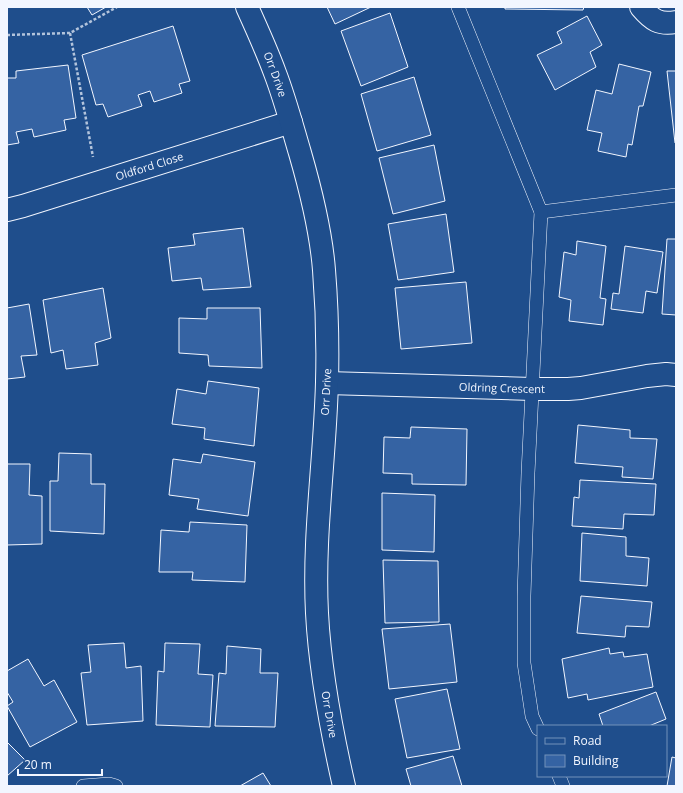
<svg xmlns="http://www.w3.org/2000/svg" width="683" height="793" font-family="'Open Sans',sans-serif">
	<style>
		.building { fill: #3563a3; stroke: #f2f6ff }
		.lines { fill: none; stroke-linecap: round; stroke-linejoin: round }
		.lane-casing { stroke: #f2f6ff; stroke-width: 14 }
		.street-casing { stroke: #f2f6ff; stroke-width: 24 }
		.secondary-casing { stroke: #f2f6ff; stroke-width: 24 }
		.path { stroke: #b3c4dc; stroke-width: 2.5; stroke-dasharray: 3 2; stroke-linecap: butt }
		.lane { stroke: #1f4e8c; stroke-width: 13 }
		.street { stroke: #1f4e8c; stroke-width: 22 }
		.secondary { stroke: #1f4e8c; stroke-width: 22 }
		.labels { text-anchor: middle; stroke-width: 3; stroke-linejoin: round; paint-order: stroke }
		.street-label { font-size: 11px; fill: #f2f6ff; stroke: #1f4e8c }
	</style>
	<rect width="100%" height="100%" fill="#1f4e8c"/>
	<!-- building -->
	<g class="building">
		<path d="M 87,7 L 106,7 L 92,15 Z"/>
		<path d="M 327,7 L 371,7 L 335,24 Z"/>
		<path d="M 505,7 L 584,7 L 583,10 L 505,9 Z"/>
		<path d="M 390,13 L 408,67 L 361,86 L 341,31 Z"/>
		<path d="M 587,16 L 602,45 L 590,52 L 596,67 L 555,90 L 537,55 L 562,43 L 557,32 Z"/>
		<path d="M 173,26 L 190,81 L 179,84 L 182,93 L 154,102 L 150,91 L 138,95 L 142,106 L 108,117 L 103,104 L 96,105 L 82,55 Z"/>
		<path d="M 619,64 L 651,72 L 643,106 L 639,106 L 632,145 L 628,144 L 626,157 L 598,151 L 602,133 L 587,130 L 596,90 L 612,94 Z"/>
		<path d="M 68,65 L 76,118 L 64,120 L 66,130 L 34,137 L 32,129 L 16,132 L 19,143 L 7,145 L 7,78 L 16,78 L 16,71 Z"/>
		<path d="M 667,71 L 676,71 L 676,142 L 675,143 Z"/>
		<path d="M 414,77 L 431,135 L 377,151 L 361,94 Z"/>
		<path d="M 434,145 L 445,201 L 393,214 L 379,158 Z"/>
		<path d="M 446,214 L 454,272 L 398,280 L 388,224 Z"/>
		<path d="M 243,228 L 251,287 L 203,290 L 201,278 L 172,281 L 168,248 L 195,245 L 193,234 Z"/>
		<path d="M 667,239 L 676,239 L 676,315 L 662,314 Z"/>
		<path d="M 577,241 L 606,246 L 600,298 L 606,299 L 603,325 L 569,321 L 571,300 L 559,297 L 564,252 L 576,255 Z"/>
		<path d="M 625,246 L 663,252 L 657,293 L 646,291 L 643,313 L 611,309 L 613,293 L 619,294 Z"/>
		<path d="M 466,282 L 472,343 L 401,349 L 395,288 Z"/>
		<path d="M 103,288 L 111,338 L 95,343 L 98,365 L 66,369 L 63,350 L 51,353 L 43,300 Z"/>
		<path d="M 29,304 L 37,355 L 21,356 L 25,377 L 7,379 L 7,308 Z"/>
		<path d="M 207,308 L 260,308 L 262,368 L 209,366 L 208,355 L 179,353 L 179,318 L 207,319 Z"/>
		<path d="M 208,381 L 259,388 L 254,446 L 204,439 L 205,428 L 172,424 L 177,389 L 206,394 Z"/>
		<path d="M 578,425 L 630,430 L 630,438 L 657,439 L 653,479 L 622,477 L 623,467 L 575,463 Z"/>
		<path d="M 411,427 L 467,429 L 466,485 L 412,484 L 412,474 L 383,473 L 384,437 L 410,438 Z"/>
		<path d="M 59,453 L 91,454 L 91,484 L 105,484 L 104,534 L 50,531 L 50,481 L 58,481 Z"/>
		<path d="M 203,454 L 255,462 L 248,516 L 197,509 L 199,499 L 169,495 L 173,459 L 201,463 Z"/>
		<path d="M 7,464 L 30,464 L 29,495 L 42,496 L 42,544 L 7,545 Z"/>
		<path d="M 580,480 L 656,484 L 654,515 L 624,514 L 623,529 L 572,526 L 574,497 L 579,498 Z"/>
		<path d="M 382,493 L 435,495 L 434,552 L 382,550 Z"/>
		<path d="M 190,522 L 247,525 L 245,582 L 192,580 L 193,572 L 159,572 L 161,530 L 189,532 Z"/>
		<path d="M 582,533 L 626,537 L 626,556 L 649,558 L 647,586 L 580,581 Z"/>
		<path d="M 383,560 L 438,561 L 439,622 L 385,623 Z"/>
		<path d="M 581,596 L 652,602 L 649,627 L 626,626 L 625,637 L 577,633 Z"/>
		<path d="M 450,624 L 457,682 L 389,689 L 382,629 Z"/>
		<path d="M 124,643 L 126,668 L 141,666 L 143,721 L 87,725 L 81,673 L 91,672 L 88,645 Z"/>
		<path d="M 165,643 L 200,644 L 198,674 L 213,675 L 210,727 L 156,725 L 158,671 L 164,672 Z"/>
		<path d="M 227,646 L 261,649 L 260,673 L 278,673 L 275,727 L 215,726 L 219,673 L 226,674 Z"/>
		<path d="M 609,648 L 610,654 L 623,652 L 624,657 L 647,654 L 653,687 L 588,700 L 587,694 L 568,698 L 562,659 Z"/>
		<path d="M 28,659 L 44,686 L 54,680 L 77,722 L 30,747 L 7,706 L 13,702 L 7,692 L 7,671 Z"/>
		<path d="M 447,689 L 460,749 L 407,758 L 395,699 Z"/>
		<path d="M 656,692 L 666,719 L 649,726 L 603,726 L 599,714 Z"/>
		<path d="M 7,742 L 25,760 L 7,776 Z"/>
		<path d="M 453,756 L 462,786 L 411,786 L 406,769 Z"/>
		<path d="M 672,757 L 676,758 L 676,786 L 667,786 Z"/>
		<path d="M 263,773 L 271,786 L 240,786 Z"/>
	</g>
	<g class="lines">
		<!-- lane casing -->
		<g class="lane-casing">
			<g id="lane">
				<path d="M 458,7 L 541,212 L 676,195"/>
				<path d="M 538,729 L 532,716 L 524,663 L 524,596 L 528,473 L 541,212"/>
				<path d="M 559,776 L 563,786"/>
				<path d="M 83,786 L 109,784 L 116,786"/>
			</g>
		</g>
		<!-- street casing -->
		<g class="street-casing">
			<g id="street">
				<path d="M 641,7 C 652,20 659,25 676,22"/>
				<path id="s1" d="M 7,210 L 23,206 L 291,122"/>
				<path id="s2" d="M 327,383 L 532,389 L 568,389 L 581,388 L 647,376 L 666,374 L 676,375"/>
			</g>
		</g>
		<!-- secondary casing -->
		<g class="secondary-casing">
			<g id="secondary">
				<path id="s3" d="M 247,7 C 257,29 267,51 275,73 C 285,99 292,126 300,153 C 311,191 321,231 324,270 C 327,307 328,344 327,382 C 325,459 313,536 317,613 C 320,671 331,729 344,786"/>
			</g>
		</g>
		<!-- path -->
		<g class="path">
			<path d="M 70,33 L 93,157"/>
			<path d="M 7,35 L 70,33 L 117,7"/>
		</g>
		<!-- lane -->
		<use href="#lane" class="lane"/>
		<!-- street -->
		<use href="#street" class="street"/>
		<!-- secondary -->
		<use href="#secondary" class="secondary"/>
	</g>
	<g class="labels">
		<!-- street labels -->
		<g class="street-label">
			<text dy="4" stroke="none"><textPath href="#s3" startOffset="73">Orr Drive</textPath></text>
			<text dy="4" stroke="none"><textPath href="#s1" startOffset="149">Oldford Close</textPath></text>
			<text dy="4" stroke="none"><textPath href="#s2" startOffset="175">Oldring Crescent</textPath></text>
			<text transform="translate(326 392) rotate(-87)" y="4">Orr Drive</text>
			<text dy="4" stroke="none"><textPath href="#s3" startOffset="721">Orr Drive</textPath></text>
		</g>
	</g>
	<!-- border -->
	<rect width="683" height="793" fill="none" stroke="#f2f6ff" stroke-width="16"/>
	<!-- legend -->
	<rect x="537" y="725" width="130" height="52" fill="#1f4e8c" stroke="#7391ba"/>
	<rect x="545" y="738" width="20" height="6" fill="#1f4e8c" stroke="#7391ba"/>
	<text x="573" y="745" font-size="12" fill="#f2f6ff">Road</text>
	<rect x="545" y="755" width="20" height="12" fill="#3563a3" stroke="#7391ba"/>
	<text x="573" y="765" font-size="12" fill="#f2f6ff">Building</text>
	<!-- scale -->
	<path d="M18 769v6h84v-6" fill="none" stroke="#f2f6ff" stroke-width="2"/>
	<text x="24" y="769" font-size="12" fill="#f2f6ff" stroke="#1f4e8c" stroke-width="3" paint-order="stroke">20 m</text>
</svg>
